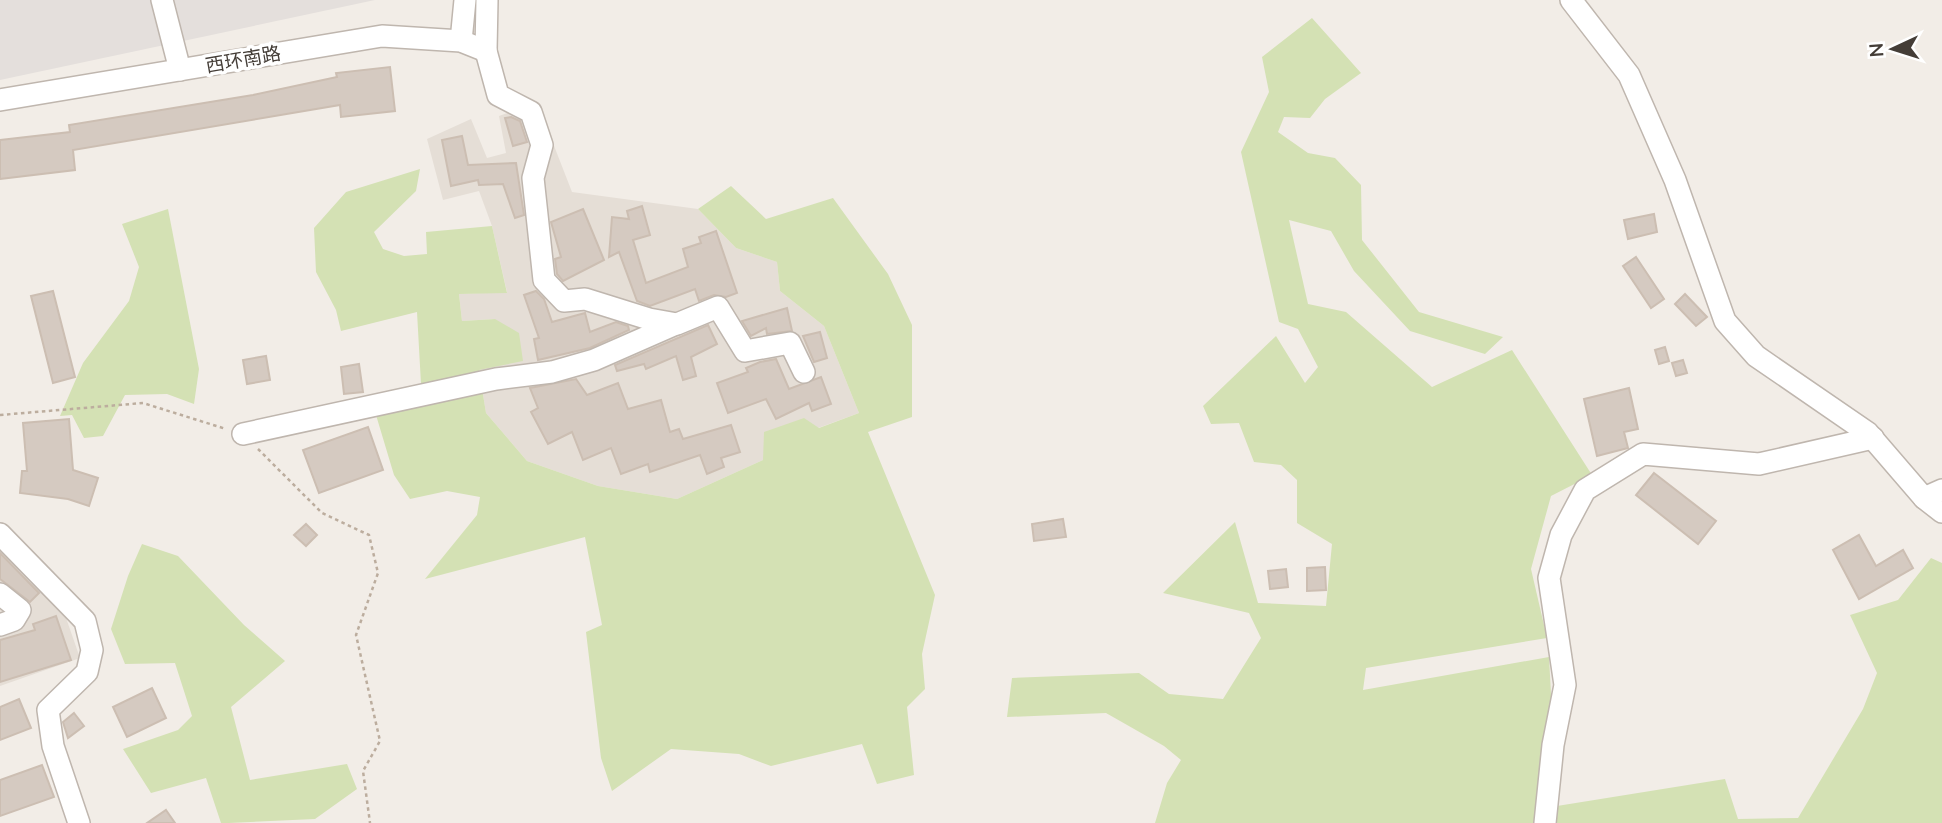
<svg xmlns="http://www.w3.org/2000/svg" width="1942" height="823" font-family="'Nunito Sans','Noto Sans SC',sans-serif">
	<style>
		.residential { fill: #e5ded6 }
		.industrial { fill: #e4dfdc }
		.green { fill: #d4e1b4 }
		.building { fill: #d5cac1; stroke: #ccbeb2; stroke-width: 2 }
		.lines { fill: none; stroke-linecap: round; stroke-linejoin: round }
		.minor-casing { stroke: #bfb6ae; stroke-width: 24 }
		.path { stroke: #bcad9e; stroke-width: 2.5; stroke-dasharray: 3.5 3.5; stroke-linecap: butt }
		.minor { stroke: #fff; stroke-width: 21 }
		.labels { text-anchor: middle; stroke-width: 7; stroke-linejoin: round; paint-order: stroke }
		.street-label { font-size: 19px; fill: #443d37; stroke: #fff }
	</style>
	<rect width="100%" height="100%" fill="#f2ede7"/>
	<!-- residential -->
	<g class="residential">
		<path d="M 537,102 L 572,192 L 698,209 L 736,248 L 777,262 L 780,291 L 824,326 L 859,413 L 818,428 L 763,460 L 677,499 L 598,486 L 527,461 L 486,413 L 479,370 L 495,319 L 462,321 L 459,294 L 507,292 L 492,226 L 479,191 L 443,200 L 427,139 L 471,119 L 487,158 L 506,153 L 499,116 Z"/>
		<path d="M 0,545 L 65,615 L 80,658 L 0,686 Z"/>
	</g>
	<!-- industrial -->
	<path class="industrial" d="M 0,0 L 375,0 L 0,80 Z"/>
	<!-- green -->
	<g class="green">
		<path d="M 1312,18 L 1361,73 L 1325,99 L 1310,118 L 1284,117 L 1278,132 L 1308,153 L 1335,158 L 1361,185 L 1362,240 L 1419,312 L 1503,337 L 1485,354 L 1410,331 L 1354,271 L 1331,231 L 1289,220 L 1308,304 L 1346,312 L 1432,387 L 1512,350 L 1592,475 L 1551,496 L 1531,569 L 1547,638 L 1366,668 L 1363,690 L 1549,657 L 1557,806 L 1725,779 L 1738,819 L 1798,818 L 1863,709 L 1877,673 L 1850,615 L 1898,600 L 1931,558 L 1942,563 L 1942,823 L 1155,823 L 1167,783 L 1181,760 L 1164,746 L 1106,713 L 1007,717 L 1012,678 L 1139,673 L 1169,694 L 1223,699 L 1261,638 L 1249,613 L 1163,593 L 1235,522 L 1258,603 L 1326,606 L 1332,544 L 1297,523 L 1297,480 L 1281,465 L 1254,462 L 1239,423 L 1211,424 L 1203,406 L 1276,336 L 1305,383 L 1318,367 L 1298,329 L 1279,322 L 1241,152 L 1269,92 L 1262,57 Z"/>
		<path d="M 420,169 L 416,191 L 374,232 L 383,249 L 404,256 L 427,254 L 426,232 L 492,226 L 507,293 L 459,294 L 462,321 L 495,319 L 519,333 L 523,361 L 479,370 L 486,413 L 527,461 L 598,486 L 677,499 L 763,460 L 764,432 L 804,418 L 819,428 L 859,413 L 824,326 L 780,291 L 777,262 L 736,248 L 698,209 L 731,186 L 766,219 L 833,198 L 888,274 L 912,325 L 912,417 L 868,432 L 935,595 L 922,654 L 925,689 L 907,707 L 914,775 L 877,784 L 862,744 L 771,766 L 739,754 L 671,749 L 612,791 L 601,758 L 586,632 L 602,625 L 585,537 L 425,579 L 477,515 L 480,497 L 447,491 L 410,499 L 394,475 L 373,405 L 421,384 L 417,312 L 341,331 L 336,310 L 316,272 L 314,228 L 346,192 Z"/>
		<path d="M 168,209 L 199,369 L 194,404 L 167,394 L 125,395 L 103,436 L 84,438 L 72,415 L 60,416 L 83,363 L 129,301 L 139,267 L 122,224 Z"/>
		<path d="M 142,544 L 178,556 L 244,625 L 285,661 L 231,707 L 250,780 L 347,764 L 357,789 L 315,819 L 229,823 L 221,823 L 206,778 L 151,793 L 123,749 L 178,730 L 192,716 L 175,663 L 125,664 L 111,629 L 128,576 Z"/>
	</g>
	<!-- building -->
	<g class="building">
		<path d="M 390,67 L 395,111 L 341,117 L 340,105 L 73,150 L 75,170 L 0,179 L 0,140 L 70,132 L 69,125 L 253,95 L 337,77 L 336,73 Z"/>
		<path d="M 511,117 L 520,121 L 527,142 L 513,146 L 505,118 Z"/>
		<path d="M 462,136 L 468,165 L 516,163 L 524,215 L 515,218 L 503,184 L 479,185 L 478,180 L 451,186 L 442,140 Z"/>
		<path d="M 642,206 L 650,235 L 633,240 L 646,283 L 688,267 L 683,249 L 701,243 L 699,237 L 716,231 L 737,293 L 726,297 L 714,295 L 699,301 L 695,289 L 650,306 L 637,301 L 619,252 L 609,257 L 612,217 L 629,219 L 627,211 Z"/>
		<path d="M 583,209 L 604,260 L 563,281 L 557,274 L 555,259 L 561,257 L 551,222 Z"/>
		<path d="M 1654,214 L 1657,232 L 1628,239 L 1624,220 Z"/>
		<path d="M 1636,257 L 1664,299 L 1651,308 L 1623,266 Z"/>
		<path d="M 53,291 L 75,377 L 53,383 L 31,296 Z"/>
		<path d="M 536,291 L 544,299 L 552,322 L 585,313 L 590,332 L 616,322 L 628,326 L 629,330 L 590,348 L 538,360 L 534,339 L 539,338 L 524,295 Z"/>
		<path d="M 1685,294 L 1707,317 L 1696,326 L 1675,304 Z"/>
		<path d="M 787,308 L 792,331 L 767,334 L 766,328 L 751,336 L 742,321 Z"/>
		<path d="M 708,325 L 717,344 L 691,357 L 696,376 L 683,380 L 676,356 L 646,369 L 644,364 L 617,371 L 615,365 Z"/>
		<path d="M 820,332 L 827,358 L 814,362 L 803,336 Z"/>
		<path d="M 1665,347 L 1669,361 L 1659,364 L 1655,350 Z"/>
		<path d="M 266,356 L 270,380 L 247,384 L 243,360 Z"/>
		<path d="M 776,359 L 789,389 L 821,377 L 831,404 L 812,411 L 809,403 L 776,419 L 766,399 L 728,413 L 717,383 L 748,372 L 746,368 L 760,362 Z"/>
		<path d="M 1683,360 L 1687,373 L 1676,376 L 1672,363 Z"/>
		<path d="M 359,364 L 363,392 L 344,394 L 341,367 Z"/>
		<path d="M 576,379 L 587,395 L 618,383 L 628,409 L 661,400 L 670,432 L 679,429 L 683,439 L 731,425 L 740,452 L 721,458 L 724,467 L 707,474 L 700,455 L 650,472 L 648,464 L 621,474 L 611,448 L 583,460 L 572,432 L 548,444 L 531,412 L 538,408 L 530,388 Z"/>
		<path d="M 1629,388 L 1638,429 L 1624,432 L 1628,448 L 1597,456 L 1584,399 Z"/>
		<path d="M 69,419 L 73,470 L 98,478 L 89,506 L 68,499 L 20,493 L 22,471 L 27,471 L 23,423 Z"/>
		<path d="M 368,427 L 383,470 L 319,493 L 303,450 Z"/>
		<path d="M 1654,473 L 1716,521 L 1698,544 L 1636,495 Z"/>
		<path d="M 1063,519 L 1066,537 L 1034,541 L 1032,524 Z"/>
		<path d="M 306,524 L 317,535 L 306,546 L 294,535 Z"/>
		<path d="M 1859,535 L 1876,566 L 1903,550 L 1913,568 L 1859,599 L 1833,550 Z"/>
		<path d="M 0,553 L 39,593 L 30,602 L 0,579 Z"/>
		<path d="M 1325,567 L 1326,590 L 1307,591 L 1307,568 Z"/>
		<path d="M 1286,569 L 1288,587 L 1270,589 L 1268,571 Z"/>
		<path d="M 56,616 L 71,660 L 0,682 L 0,640 L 35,630 L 33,624 Z"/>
		<path d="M 152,688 L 166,718 L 127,737 L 113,707 Z"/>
		<path d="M 19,699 L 31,728 L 0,740 L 0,707 Z"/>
		<path d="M 74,713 L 84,726 L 68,738 L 63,722 Z"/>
		<path d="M 42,765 L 54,797 L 0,816 L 0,780 Z"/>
		<path d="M 166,810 L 175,823 L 147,823 Z"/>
	</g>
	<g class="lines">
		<!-- minor casing -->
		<g class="minor-casing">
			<g id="minor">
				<path d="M 162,0 L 180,70"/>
				<path d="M 487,0 L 486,51 L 498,95 L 531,112 L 542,145 L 533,178 L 544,280 L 564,301 L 585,299 L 649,319 L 677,324 L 718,307 L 745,351 L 790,343 L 804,372"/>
				<path d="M 1571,0 L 1629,75 L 1675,180 L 1725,321 L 1756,356 L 1868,433 L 1924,498"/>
				<path d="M 461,41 L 465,0"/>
				<path d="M 0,100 L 382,36 L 461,41 L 486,51"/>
				<path d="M 243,434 L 496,379 L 552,372 L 594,360 L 676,324"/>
				<path d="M 1942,490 L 1924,498 L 1942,512"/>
				<path d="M 0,534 L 85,621 L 92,650 L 87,672 L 48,710 L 53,746 L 79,823"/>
				<path d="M 0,594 L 20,610 L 14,620 L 0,625"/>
				<path d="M 1545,823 L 1553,745 L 1565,685 L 1549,578 L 1561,535 L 1585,490 L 1643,454 L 1759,464 L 1873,438"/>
			</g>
		</g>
		<!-- path -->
		<g class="path">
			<path d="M 0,415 L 143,403 L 226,429"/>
			<path d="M 258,449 L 322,513 L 369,535 L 378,573 L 356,635 L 380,741 L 363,771 L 370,823"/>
		</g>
		<!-- minor -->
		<use href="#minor" class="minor"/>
	</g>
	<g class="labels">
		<!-- street labels -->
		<g class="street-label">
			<text transform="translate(243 59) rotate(-10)" y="7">西环南路</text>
		</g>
	</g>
	<!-- north arrow -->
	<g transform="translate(1893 49) rotate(266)" stroke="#ffffff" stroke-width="5" paint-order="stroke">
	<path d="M0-5L12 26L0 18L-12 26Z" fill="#443d37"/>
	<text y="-10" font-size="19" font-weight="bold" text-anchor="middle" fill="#443d37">N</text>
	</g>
</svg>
